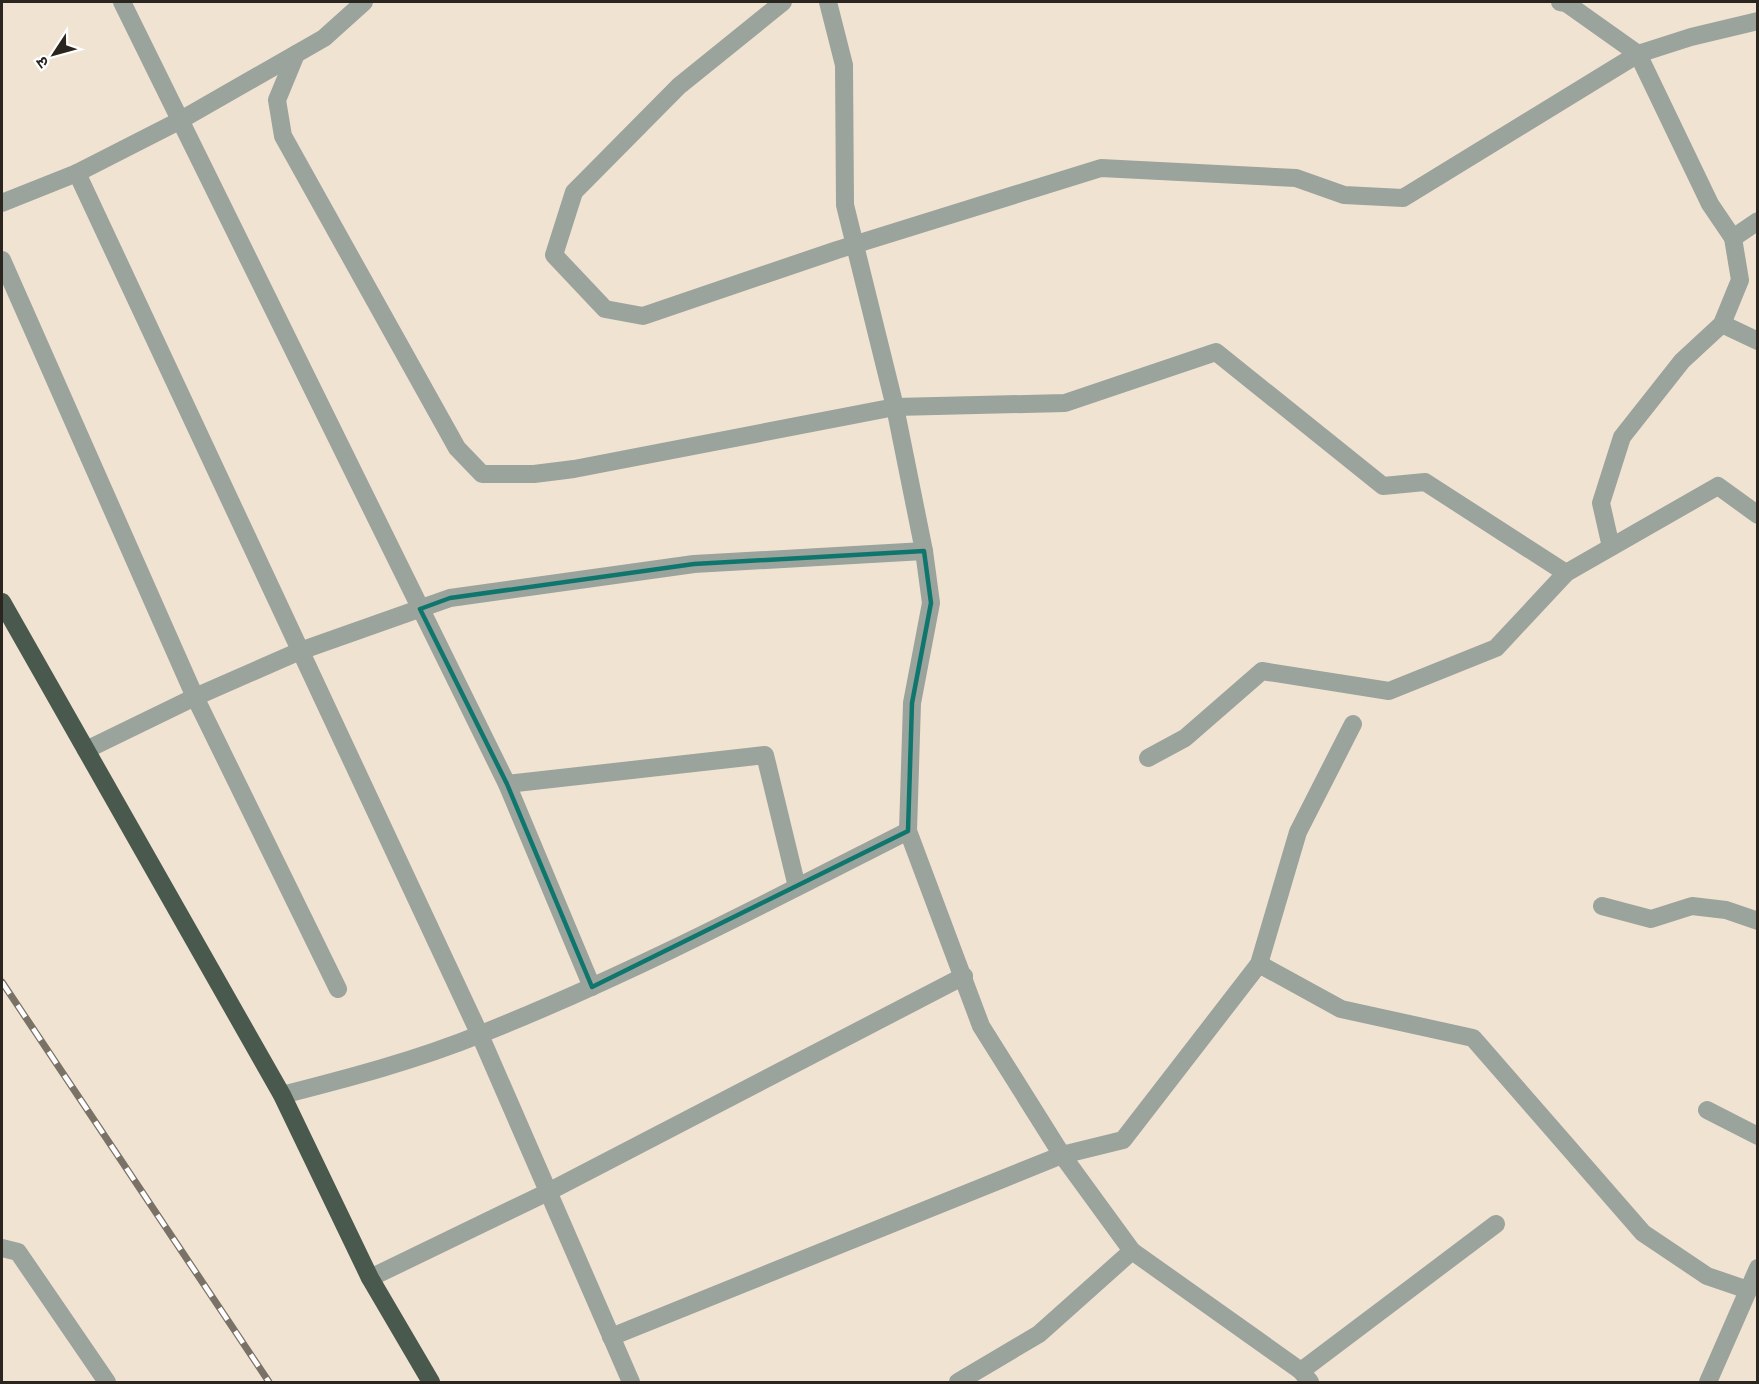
<svg xmlns="http://www.w3.org/2000/svg" width="1759" height="1384" font-family="Spectral,'Noto Sans Devanagari',serif">
	<style>
		.lines { fill: none; stroke-linecap: round; stroke-linejoin: round }
		.minor { stroke: #9ba39d; stroke-width: 18 }
		.highway { stroke: #49594d; stroke-width: 18 }
		.rail-casing { stroke: #7b7267; stroke-width: 7 }
		.rail { stroke: #fff; stroke-width: 4.5; stroke-dasharray: 14; stroke-linecap: butt }
		.marked { fill: none; stroke: #0f766e; stroke-width: 4.5; stroke-linejoin: round }
	</style>
	<rect width="100%" height="100%" fill="#f1e3d2"/>
	<g class="lines">
		<!-- minor -->
		<g class="minor">
			<path d="M 122,2 L 507,784 L 592,987"/>
			<path d="M 783,2 L 679,86 L 574,192 L 554,255 L 605,309 L 643,316 L 837,250 L 1101,168 L 1296,178 L 1344,195 L 1403,198 L 1638,54 L 1710,204 L 1733,238 L 1740,280 L 1722,324 L 1682,361 L 1622,437 L 1601,503 L 1611,547"/>
			<path d="M 828,2 L 844,65 L 845,205 L 895,407 L 924,551 L 931,603 L 912,703 L 908,831 L 981,1026 L 1062,1155 L 1132,1251 L 1301,1371 L 1310,1382"/>
			<path d="M 1560,2 L 1566,3 L 1638,54 L 1691,37 L 1758,21"/>
			<path d="M 296,54 L 277,100 L 283,136 L 457,448 L 482,474 L 534,474 L 574,469 L 895,407 L 1065,403 L 1216,352 L 1383,486 L 1425,482 L 1566,573"/>
			<path d="M 77,173 L 480,1035 L 631,1382"/>
			<path d="M 2,203 L 77,173 L 179,121 L 324,38 L 364,2"/>
			<path d="M 1733,238 L 1758,221"/>
			<path d="M 2,260 L 195,697 L 338,989"/>
			<path d="M 1722,324 L 1758,341"/>
			<path d="M 86,750 L 195,697 L 300,651 L 450,598 L 694,564 L 924,551"/>
			<path d="M 1148,758 L 1185,738 L 1262,671 L 1389,691 L 1496,648 L 1566,573 L 1718,486 L 1758,515"/>
			<path d="M 507,784 L 765,755 L 797,887"/>
			<path d="M 1602,906 L 1651,919 L 1692,906 L 1726,910 L 1758,921"/>
			<path d="M 1259,964 L 1341,1009 L 1473,1038 L 1643,1233 L 1707,1276 L 1748,1290"/>
			<path d="M 282,1095 C 349,1078 417,1060 481,1034 C 627,976 768,902 908,831"/>
			<path d="M 1707,1110 L 1758,1136"/>
			<path d="M 2,1248 L 18,1252 L 107,1382"/>
			<path d="M 370,1278 L 548,1192 L 964,976"/>
			<path d="M 611,1337 L 1062,1155 L 1123,1140 L 1259,964 L 1298,832 L 1353,724"/>
			<path d="M 1301,1371 L 1496,1224"/>
			<path d="M 958,1382 L 1039,1334 L 1132,1251"/>
			<path d="M 1708,1382 L 1758,1268"/>
		</g>
		<!-- highway -->
		<path class="highway" d="M 2,602 L 282,1095 L 370,1278 L 431,1382"/>
		<!-- rail casing -->
		<g class="rail-casing">
			<path id="rail" d="M 2,982 L 269,1382"/>
		</g>
		<!-- rail -->
		<use href="#rail" class="rail"/>
	</g>
	<!-- marked area -->
	<path class="marked" d="M 924,551 L 931,603 L 912,703 L 908,831 L 592,987 L 507,784 L 420,609 L 450,598 L 694,564 Z"/>
	<!-- border -->
	<rect width="1759" height="1384" fill="none" stroke="#2a251e" stroke-width="6"/>
	<!-- north arrow -->
	<g transform="translate(54 54) rotate(234)" stroke="#ffffff" stroke-width="4.5" paint-order="stroke">
	<path d="M0-4.5L10 22L0 15L-10 22Z" fill="#2a251e"/>
	<text y="-9" font-size="16" font-weight="bold" text-anchor="middle" fill="#2a251e">उ</text>
	</g>
</svg>
